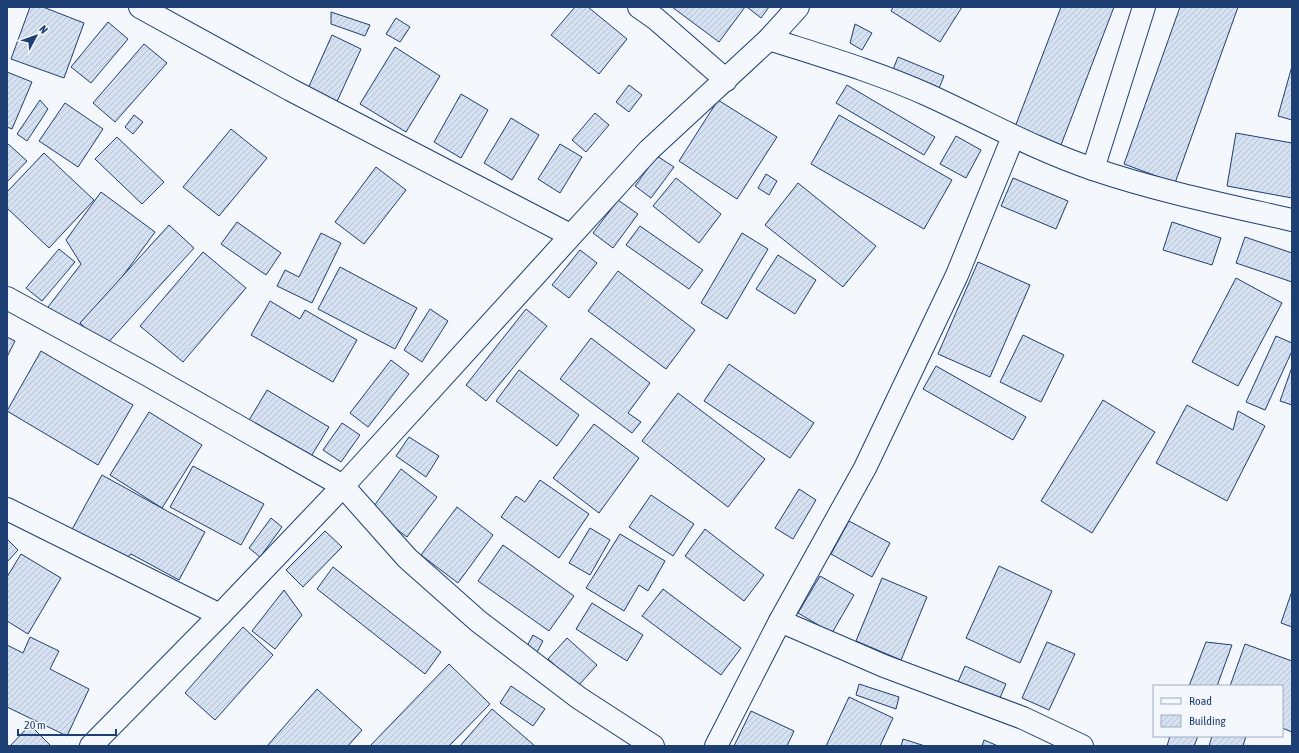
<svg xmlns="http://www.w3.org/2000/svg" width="1299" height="753" font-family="'Asap Condensed',sans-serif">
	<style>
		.building { fill: url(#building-hatch); stroke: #1d3f73 }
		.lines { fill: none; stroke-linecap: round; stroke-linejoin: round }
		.minor-casing { stroke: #1d3f73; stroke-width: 24 }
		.minor { stroke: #f4f7fb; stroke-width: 22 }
	</style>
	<defs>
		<pattern id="building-hatch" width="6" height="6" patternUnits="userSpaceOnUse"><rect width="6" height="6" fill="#d5e0f0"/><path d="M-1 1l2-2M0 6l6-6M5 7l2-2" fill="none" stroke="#b6c1d1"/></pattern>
	</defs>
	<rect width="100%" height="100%" fill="#f4f7fb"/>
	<!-- building -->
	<g class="building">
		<path d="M 30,7 L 43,7 L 84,23 L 64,78 L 11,59 Z"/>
		<path d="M 575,7 L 588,7 L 627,39 L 599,74 L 551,35 Z"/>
		<path d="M 672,7 L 745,7 L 719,42 Z"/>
		<path d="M 747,7 L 769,7 L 761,18 Z"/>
		<path d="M 893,7 L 962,7 L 940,42 L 891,11 Z"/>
		<path d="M 1061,7 L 1114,7 L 1061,145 L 1015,127 Z"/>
		<path d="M 1180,7 L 1238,7 L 1175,183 L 1124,164 Z"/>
		<path d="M 331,12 L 370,25 L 365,36 L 331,24 Z"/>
		<path d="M 396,18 L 410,27 L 400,42 L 386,34 Z"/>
		<path d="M 108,22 L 128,39 L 91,83 L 71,67 Z"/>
		<path d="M 855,24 L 872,33 L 862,50 L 850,43 Z"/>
		<path d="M 332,35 L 361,49 L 335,106 L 306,93 Z"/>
		<path d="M 144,44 L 167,63 L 115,122 L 93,103 Z"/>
		<path d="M 395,47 L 440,76 L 406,132 L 360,104 Z"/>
		<path d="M 898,57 L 944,76 L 938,91 L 892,72 Z"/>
		<path d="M 1292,66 L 1292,120 L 1278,116 Z"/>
		<path d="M 7,72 L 32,82 L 12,129 L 7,127 Z"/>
		<path d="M 629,85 L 642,95 L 629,112 L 616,102 Z"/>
		<path d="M 847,85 L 935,137 L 924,155 L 836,103 Z"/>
		<path d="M 461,94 L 488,110 L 461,158 L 434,142 Z"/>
		<path d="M 40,100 L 48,109 L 27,141 L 17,134 Z"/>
		<path d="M 718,100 L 777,137 L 737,199 L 679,161 Z"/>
		<path d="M 65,103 L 103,129 L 78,167 L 39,141 Z"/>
		<path d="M 595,113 L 609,125 L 586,152 L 572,140 Z"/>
		<path d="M 134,115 L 143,122 L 133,134 L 125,127 Z"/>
		<path d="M 839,115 L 952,180 L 924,229 L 811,164 Z"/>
		<path d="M 511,118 L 539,135 L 512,180 L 484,163 Z"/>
		<path d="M 231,129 L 267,158 L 219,216 L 183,187 Z"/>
		<path d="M 1236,133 L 1292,143 L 1292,198 L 1227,186 Z"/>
		<path d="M 956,136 L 981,150 L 966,178 L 940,164 Z"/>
		<path d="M 117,137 L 164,182 L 142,204 L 95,159 Z"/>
		<path d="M 7,143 L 27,161 L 7,182 Z"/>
		<path d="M 560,144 L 582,157 L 560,193 L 538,179 Z"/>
		<path d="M 44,153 L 94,200 L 49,248 L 7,208 L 7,192 Z"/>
		<path d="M 657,156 L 674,167 L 651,198 L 635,186 Z"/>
		<path d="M 376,167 L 406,190 L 364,244 L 335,222 Z"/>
		<path d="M 766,174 L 777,181 L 769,195 L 758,188 Z"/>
		<path d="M 676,178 L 721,214 L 699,243 L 653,206 Z"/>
		<path d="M 1013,178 L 1068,201 L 1056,229 L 1001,206 Z"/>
		<path d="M 798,183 L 876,246 L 843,287 L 765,225 Z"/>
		<path d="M 101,192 L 155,232 L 79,336 L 45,311 L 81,264 L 66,240 Z"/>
		<path d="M 618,200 L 638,214 L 613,248 L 593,233 Z"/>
		<path d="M 237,222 L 281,253 L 266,275 L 221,244 Z"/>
		<path d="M 1172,222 L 1221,238 L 1212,265 L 1163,250 Z"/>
		<path d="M 169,225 L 194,248 L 105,346 L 80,323 Z"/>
		<path d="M 640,226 L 703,270 L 689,289 L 626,245 Z"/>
		<path d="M 321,233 L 341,243 L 312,303 L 277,286 L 285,270 L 299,277 Z"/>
		<path d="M 742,233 L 768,249 L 727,319 L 701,303 Z"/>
		<path d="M 1245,237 L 1292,253 L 1292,282 L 1236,263 Z"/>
		<path d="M 59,249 L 75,262 L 42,301 L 26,288 Z"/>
		<path d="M 580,250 L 597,263 L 569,298 L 552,285 Z"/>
		<path d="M 203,252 L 246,288 L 183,362 L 140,326 Z"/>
		<path d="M 778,255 L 816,280 L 795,314 L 756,289 Z"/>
		<path d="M 978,262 L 1030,285 L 990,377 L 938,354 Z"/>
		<path d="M 340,267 L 417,308 L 395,349 L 318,309 Z"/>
		<path d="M 618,271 L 695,330 L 666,369 L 588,311 Z"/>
		<path d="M 1236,278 L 1282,303 L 1238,386 L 1192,362 Z"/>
		<path d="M 270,301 L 300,319 L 305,310 L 357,340 L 333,382 L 251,335 Z"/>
		<path d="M 430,309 L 448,321 L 422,362 L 404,350 Z"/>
		<path d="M 526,309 L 547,326 L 486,401 L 466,385 Z"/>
		<path d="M 1023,335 L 1064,355 L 1041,402 L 1000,382 Z"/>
		<path d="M 1276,336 L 1292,343 L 1292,351 L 1265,410 L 1246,402 Z"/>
		<path d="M 7,337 L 15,341 L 7,357 Z"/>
		<path d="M 591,338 L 650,383 L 628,413 L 641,422 L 632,433 L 560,379 Z"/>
		<path d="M 41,351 L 133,405 L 98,465 L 7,411 Z"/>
		<path d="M 391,360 L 409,374 L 368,427 L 350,413 Z"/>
		<path d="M 729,364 L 814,423 L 790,458 L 704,401 Z"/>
		<path d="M 936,366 L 1026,417 L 1013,440 L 923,389 Z"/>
		<path d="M 1292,367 L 1292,405 L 1280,401 Z"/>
		<path d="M 519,370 L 579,415 L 557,446 L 496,401 Z"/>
		<path d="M 267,390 L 329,427 L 310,458 L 248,422 Z"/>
		<path d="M 678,393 L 765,459 L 728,507 L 642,441 Z"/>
		<path d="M 1103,400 L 1155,432 L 1092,533 L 1041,501 Z"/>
		<path d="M 1187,405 L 1233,430 L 1238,411 L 1265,426 L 1227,501 L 1156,463 Z"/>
		<path d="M 149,412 L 202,445 L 162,508 L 110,475 Z"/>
		<path d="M 342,423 L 360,435 L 341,462 L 323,450 Z"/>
		<path d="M 594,424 L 639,458 L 599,513 L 553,478 Z"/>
		<path d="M 409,437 L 439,456 L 426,477 L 396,456 Z"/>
		<path d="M 193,466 L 264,504 L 241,545 L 170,507 Z"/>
		<path d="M 401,469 L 437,497 L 407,537 L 371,510 Z"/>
		<path d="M 102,475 L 205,532 L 179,580 L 131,554 L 123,562 L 70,533 Z"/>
		<path d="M 540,480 L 589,514 L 559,558 L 501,517 L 516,496 L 525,502 Z"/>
		<path d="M 799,489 L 816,500 L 793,539 L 775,528 Z"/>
		<path d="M 651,495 L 694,524 L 673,556 L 629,527 Z"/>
		<path d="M 457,507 L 493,535 L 458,583 L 421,555 Z"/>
		<path d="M 271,518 L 282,527 L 260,557 L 249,548 Z"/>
		<path d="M 849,521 L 890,543 L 872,577 L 831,554 Z"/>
		<path d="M 590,528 L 610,540 L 590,575 L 569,563 Z"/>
		<path d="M 705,529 L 764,575 L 744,601 L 685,556 Z"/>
		<path d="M 325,531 L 342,547 L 303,587 L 286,570 Z"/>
		<path d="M 620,534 L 665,561 L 648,591 L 639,585 L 624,611 L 586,588 Z"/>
		<path d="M 7,539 L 18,550 L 7,562 Z"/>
		<path d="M 503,545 L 574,596 L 549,631 L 478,581 Z"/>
		<path d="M 21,554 L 61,578 L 28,634 L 7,621 L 7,577 Z"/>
		<path d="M 999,566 L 1052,591 L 1020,663 L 966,638 Z"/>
		<path d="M 333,567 L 441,652 L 425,674 L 317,589 Z"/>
		<path d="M 820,576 L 854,595 L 832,633 L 798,613 Z"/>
		<path d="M 882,578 L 927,597 L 901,660 L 856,641 Z"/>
		<path d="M 663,589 L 741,648 L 721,675 L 642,616 Z"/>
		<path d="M 284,590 L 302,615 L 275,649 L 252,631 Z"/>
		<path d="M 1292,591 L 1292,627 L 1281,623 Z"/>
		<path d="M 592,603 L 643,635 L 627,661 L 576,629 Z"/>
		<path d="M 243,627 L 273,655 L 215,720 L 185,693 Z"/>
		<path d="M 533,635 L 543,641 L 537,652 L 527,646 Z"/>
		<path d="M 30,637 L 59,651 L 50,669 L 89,689 L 67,736 L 7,707 L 7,645 L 23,653 Z"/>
		<path d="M 567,638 L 597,665 L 578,686 L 548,659 Z"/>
		<path d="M 1047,642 L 1075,654 L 1049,710 L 1022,698 Z"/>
		<path d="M 1206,642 L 1232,645 L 1217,686 L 1189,686 Z"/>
		<path d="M 1245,644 L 1292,661 L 1292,732 L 1282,728 L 1282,686 L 1230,686 Z"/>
		<path d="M 449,664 L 490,704 L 449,746 L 370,746 Z"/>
		<path d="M 965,666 L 1006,684 L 999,700 L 958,682 Z"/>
		<path d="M 859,684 L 899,697 L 896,709 L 856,695 Z"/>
		<path d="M 511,686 L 545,709 L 533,726 L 500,703 Z"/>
		<path d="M 317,689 L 362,730 L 348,746 L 267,746 Z"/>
		<path d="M 849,697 L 893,718 L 880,746 L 826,746 Z"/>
		<path d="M 492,709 L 535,746 L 460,746 Z"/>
		<path d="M 751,711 L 794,731 L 787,746 L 734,746 Z"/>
		<path d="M 30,725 L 51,746 L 10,746 Z"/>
		<path d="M 1170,736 L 1198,736 L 1194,746 L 1167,746 Z"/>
		<path d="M 1212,736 L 1246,736 L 1243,746 L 1209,746 Z"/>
		<path d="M 903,739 L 925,746 L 901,746 Z"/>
		<path d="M 984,740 L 998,746 L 982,746 Z"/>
	</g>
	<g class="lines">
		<!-- minor casing -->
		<g class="minor-casing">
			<g id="minor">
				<path d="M 140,7 L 291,90 L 570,235"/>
				<path d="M 639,7 L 656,19 L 726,80"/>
				<path d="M 769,39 C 822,56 877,72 928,95 C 983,120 1036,150 1093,169 C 1158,191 1226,205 1292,220"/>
				<path d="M 1093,169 L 1144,7"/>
				<path d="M 7,298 L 148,375 L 343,486 L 407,558 L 478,621 L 579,698 L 653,746"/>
				<path d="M 7,509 L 220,615"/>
				<path d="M 780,621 L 884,666 L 1023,718 L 1082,746"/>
				<path d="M 91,746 L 220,615 L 343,486 L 649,150 L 769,39 L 798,7"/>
				<path d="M 716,746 L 780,621 L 865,468 L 957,275 L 1013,137"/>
			</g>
		</g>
		<!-- minor -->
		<use href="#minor" class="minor"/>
	</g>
	<!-- border -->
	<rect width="1299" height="753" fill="none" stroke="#1d3f73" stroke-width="16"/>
	<!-- legend -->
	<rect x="1153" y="685" width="130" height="52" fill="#f4f7fb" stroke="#9eadc5"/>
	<rect x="1161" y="698" width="20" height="6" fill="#f4f7fb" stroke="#9eadc5"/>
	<text x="1189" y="705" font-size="12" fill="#1d3f73">Road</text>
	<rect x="1161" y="715" width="20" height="12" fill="url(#building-hatch)" stroke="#9eadc5"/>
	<text x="1189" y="725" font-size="12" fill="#1d3f73">Building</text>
	<!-- north arrow -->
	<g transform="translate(36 36) rotate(49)" stroke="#f4f7fb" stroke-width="3" paint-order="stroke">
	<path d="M0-3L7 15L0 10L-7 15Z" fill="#1d3f73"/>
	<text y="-6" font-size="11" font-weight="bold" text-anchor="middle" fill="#1d3f73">N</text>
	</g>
	<!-- scale -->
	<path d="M18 729v6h98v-6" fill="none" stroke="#1d3f73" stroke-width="2"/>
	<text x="24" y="729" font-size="12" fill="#1d3f73" stroke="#f4f7fb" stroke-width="3" paint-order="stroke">20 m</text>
</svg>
